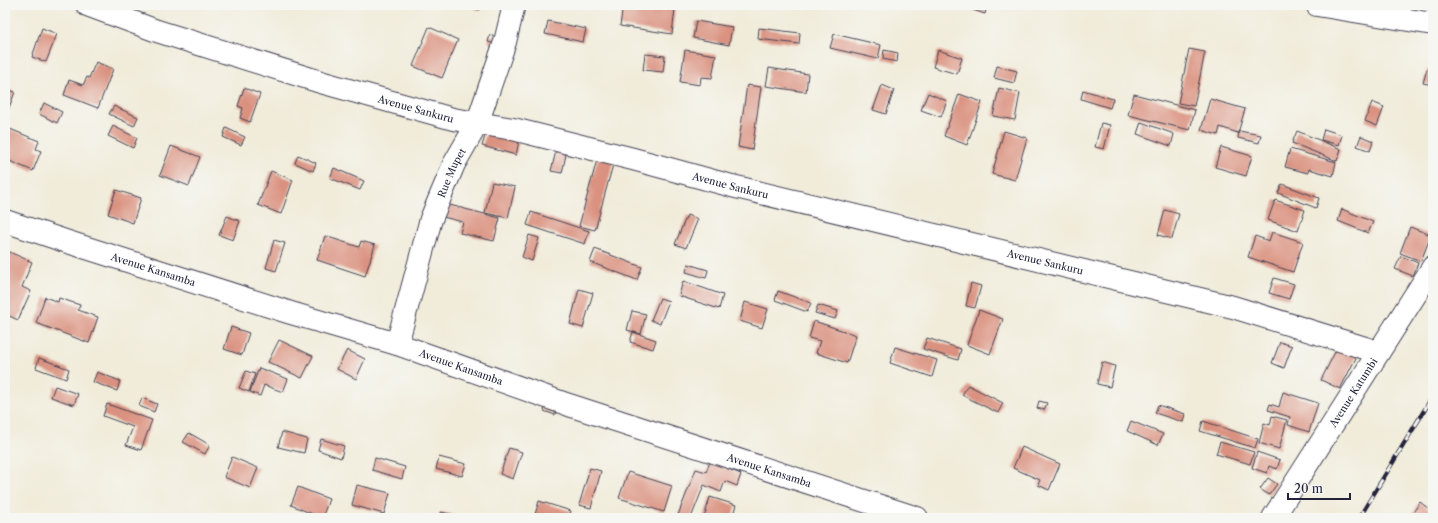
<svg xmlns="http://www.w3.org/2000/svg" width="1438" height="523" font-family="'Libre Caslon Text',serif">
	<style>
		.building { fill: #da917f }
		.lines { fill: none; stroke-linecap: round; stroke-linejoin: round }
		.street-casing { stroke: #414053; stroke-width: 24 }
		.street { stroke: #fff; stroke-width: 22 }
		.rail-casing { stroke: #22223b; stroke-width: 4.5 }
		.rail { stroke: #f6f6f2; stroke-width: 3; stroke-dasharray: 9; stroke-linecap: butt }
		.labels { text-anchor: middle; stroke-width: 3; stroke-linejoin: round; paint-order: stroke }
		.street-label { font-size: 10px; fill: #22223b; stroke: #f6f6f2 }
	</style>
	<rect width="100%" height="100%" fill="#f6f6f2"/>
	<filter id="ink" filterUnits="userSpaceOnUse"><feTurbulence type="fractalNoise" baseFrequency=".025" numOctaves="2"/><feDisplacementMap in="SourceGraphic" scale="8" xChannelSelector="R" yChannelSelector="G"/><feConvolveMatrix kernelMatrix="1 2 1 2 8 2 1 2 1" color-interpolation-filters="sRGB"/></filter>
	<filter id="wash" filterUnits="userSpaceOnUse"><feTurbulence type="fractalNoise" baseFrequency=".012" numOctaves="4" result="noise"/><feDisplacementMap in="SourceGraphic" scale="16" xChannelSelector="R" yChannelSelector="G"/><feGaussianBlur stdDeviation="0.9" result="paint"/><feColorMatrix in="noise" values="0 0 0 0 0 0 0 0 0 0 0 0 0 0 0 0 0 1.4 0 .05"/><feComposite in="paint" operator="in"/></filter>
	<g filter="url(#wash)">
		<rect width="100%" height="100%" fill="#f1ecda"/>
		<g id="blocks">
			<!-- building -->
			<g class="building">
				<path d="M 463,5 L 481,5 L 480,10 Z"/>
				<path d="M 623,5 L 647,5 L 675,9 L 672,34 L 620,26 Z"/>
				<path d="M 974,5 L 987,5 L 985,14 L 973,10 Z"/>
				<path d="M 548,21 L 586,29 L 583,42 L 545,34 Z"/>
				<path d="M 696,21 L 732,27 L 729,45 L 693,38 Z"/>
				<path d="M 429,27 L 458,40 L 442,78 L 413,66 Z"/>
				<path d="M 42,28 L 57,34 L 46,62 L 32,57 Z"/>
				<path d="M 759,28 L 800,33 L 799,44 L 758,39 Z"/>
				<path d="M 834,34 L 881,45 L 878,59 L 830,48 Z"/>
				<path d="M 490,35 L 504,39 L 502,46 L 488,42 Z"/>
				<path d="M 1189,49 L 1205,52 L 1194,106 L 1178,103 Z"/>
				<path d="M 685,50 L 716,55 L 712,78 L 701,77 L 700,85 L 680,82 Z"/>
				<path d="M 884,50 L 898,53 L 897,62 L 883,59 Z"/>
				<path d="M 938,50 L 962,58 L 957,74 L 933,67 Z"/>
				<path d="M 645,54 L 665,56 L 663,72 L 643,70 Z"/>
				<path d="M 96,62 L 113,69 L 98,108 L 64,95 L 69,80 L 83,85 L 87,77 L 89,78 Z"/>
				<path d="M 997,66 L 1017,71 L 1014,83 L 994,78 Z"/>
				<path d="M 769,68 L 808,74 L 806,92 L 766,86 Z"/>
				<path d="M 1427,69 L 1433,70 L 1433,85 L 1423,83 Z"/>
				<path d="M 747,85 L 761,87 L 752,150 L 738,147 Z"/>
				<path d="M 882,85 L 894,90 L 886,114 L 873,110 Z"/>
				<path d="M 5,88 L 15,92 L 5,118 Z"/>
				<path d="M 244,88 L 260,94 L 250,122 L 240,118 L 243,108 L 238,106 Z"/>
				<path d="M 999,88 L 1020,93 L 1015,120 L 993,116 Z"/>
				<path d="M 1083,90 L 1113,99 L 1110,108 L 1081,99 Z"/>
				<path d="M 928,93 L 947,101 L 941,117 L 921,110 Z"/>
				<path d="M 959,94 L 982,102 L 967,145 L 944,136 Z"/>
				<path d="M 1134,94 L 1195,110 L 1190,130 L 1128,115 Z"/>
				<path d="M 1210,99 L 1245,109 L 1238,133 L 1220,127 L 1218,135 L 1201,130 Z"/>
				<path d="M 1372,102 L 1384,107 L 1377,126 L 1365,121 Z"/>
				<path d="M 44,103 L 62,112 L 57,123 L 39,114 Z"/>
				<path d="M 114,106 L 138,117 L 134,126 L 109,114 Z"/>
				<path d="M 1141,122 L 1174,134 L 1171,146 L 1137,134 Z"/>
				<path d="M 1101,123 L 1110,125 L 1104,149 L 1095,147 Z"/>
				<path d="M 113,126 L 137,138 L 133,148 L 108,136 Z"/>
				<path d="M 226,128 L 245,137 L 241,145 L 223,137 Z"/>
				<path d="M 10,129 L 39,141 L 36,149 L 41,151 L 33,171 L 5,159 L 5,137 L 6,137 Z"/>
				<path d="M 1324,129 L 1342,135 L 1339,145 L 1321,140 Z"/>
				<path d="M 1004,131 L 1027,138 L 1015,180 L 992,174 Z"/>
				<path d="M 1239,131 L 1261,135 L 1259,143 L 1238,138 Z"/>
				<path d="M 1297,131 L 1341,149 L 1337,161 L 1292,143 Z"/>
				<path d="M 486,133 L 519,141 L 516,155 L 482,146 Z"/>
				<path d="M 1361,136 L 1373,141 L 1370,151 L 1357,146 Z"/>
				<path d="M 171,146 L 200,157 L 189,186 L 160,175 Z"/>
				<path d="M 557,147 L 567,150 L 562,173 L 551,171 Z"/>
				<path d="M 1221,147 L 1252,156 L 1246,176 L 1215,167 Z"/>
				<path d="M 1290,149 L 1336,162 L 1333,176 L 1309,169 L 1308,173 L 1285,167 Z"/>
				<path d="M 298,155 L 316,163 L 313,171 L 295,163 Z"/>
				<path d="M 598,156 L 614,161 L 595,230 L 579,226 Z"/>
				<path d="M 334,168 L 364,181 L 360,190 L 330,178 Z"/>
				<path d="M 271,171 L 293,180 L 281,214 L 258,205 Z"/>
				<path d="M 492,182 L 515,187 L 508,218 L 485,213 Z"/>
				<path d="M 1282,184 L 1319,198 L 1316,208 L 1278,193 Z"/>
				<path d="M 116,190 L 141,198 L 133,223 L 108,214 Z"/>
				<path d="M 1275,200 L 1305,210 L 1298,231 L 1268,220 Z"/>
				<path d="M 442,203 L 500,218 L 494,241 L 460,233 L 463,222 L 439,216 Z"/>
				<path d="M 1342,209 L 1373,222 L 1368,233 L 1338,221 Z"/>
				<path d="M 1165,210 L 1179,214 L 1172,239 L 1158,235 Z"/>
				<path d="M 531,212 L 589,231 L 585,244 L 527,225 Z"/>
				<path d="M 687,215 L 698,219 L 686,248 L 675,244 Z"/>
				<path d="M 227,216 L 240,221 L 233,240 L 219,235 Z"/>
				<path d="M 1410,227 L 1431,235 L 1421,261 L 1400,253 Z"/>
				<path d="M 1272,232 L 1303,242 L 1293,272 L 1248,257 L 1255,236 L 1269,241 Z"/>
				<path d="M 529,235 L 539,238 L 532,261 L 522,257 Z"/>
				<path d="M 325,236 L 359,247 L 361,241 L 375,245 L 365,276 L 317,260 Z"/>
				<path d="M 274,240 L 285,243 L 276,271 L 266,268 Z"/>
				<path d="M 595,249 L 642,267 L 637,280 L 590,262 Z"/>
				<path d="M 5,250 L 32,262 L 22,287 L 31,291 L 18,320 L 5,314 Z"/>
				<path d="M 1401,256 L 1418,263 L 1413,276 L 1395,269 Z"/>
				<path d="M 688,264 L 708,270 L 706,278 L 686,272 Z"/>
				<path d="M 1274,278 L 1294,284 L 1289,299 L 1269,293 Z"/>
				<path d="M 683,281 L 723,295 L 719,309 L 679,296 Z"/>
				<path d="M 971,283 L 981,286 L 975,308 L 966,306 Z"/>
				<path d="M 579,289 L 593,293 L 583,328 L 570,324 Z"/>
				<path d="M 778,291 L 811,303 L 807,312 L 775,300 Z"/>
				<path d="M 45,297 L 58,302 L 59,298 L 80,305 L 78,310 L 98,317 L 89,343 L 36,323 Z"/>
				<path d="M 660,298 L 669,301 L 660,324 L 651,320 Z"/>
				<path d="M 745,302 L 768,309 L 762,328 L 740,321 Z"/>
				<path d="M 818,305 L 838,311 L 835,319 L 815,313 Z"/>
				<path d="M 979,310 L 1003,319 L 990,354 L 967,345 Z"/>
				<path d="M 632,311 L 646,314 L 641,334 L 627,330 Z"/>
				<path d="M 814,321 L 856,335 L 847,363 L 816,353 L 820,341 L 809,338 Z"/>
				<path d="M 231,327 L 249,333 L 242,355 L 224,349 Z"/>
				<path d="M 633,332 L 656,340 L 653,349 L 630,342 Z"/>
				<path d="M 927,338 L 961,349 L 958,360 L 923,349 Z"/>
				<path d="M 279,340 L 313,356 L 302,378 L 268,362 Z"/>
				<path d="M 1280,342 L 1292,346 L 1284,368 L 1272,363 Z"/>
				<path d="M 1338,346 L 1357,356 L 1340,389 L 1321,380 Z"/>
				<path d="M 895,347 L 937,360 L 932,377 L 890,363 Z"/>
				<path d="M 347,350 L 365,359 L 356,379 L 337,369 Z"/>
				<path d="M 39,358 L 69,369 L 66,379 L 36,368 Z"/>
				<path d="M 1102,362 L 1115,366 L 1110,387 L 1097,384 Z"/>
				<path d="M 259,368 L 288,379 L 283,392 L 264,385 L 260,396 L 250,392 Z"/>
				<path d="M 246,371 L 255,374 L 249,392 L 239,388 Z"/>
				<path d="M 97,372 L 120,381 L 117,391 L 93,382 Z"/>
				<path d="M 968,385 L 1003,403 L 998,413 L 962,395 Z"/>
				<path d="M 55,386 L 78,394 L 74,405 L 51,397 Z"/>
				<path d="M 1283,392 L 1318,403 L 1309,432 L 1288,425 L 1290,417 L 1268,410 L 1270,404 L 1279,407 Z"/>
				<path d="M 142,398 L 157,404 L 154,412 L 139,406 Z"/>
				<path d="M 1039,401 L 1047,403 L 1044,410 L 1037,408 Z"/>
				<path d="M 547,403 L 557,407 L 555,415 L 544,411 Z"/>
				<path d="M 107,404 L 152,420 L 141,450 L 126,445 L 133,427 L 103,416 Z"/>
				<path d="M 1158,405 L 1185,414 L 1183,422 L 1155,413 Z"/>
				<path d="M 1272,416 L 1287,420 L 1279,449 L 1259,443 L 1264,423 L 1270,425 Z"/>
				<path d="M 1131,421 L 1163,434 L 1158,445 L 1127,431 Z"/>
				<path d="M 1203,421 L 1258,439 L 1255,448 L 1200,431 Z"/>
				<path d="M 282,432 L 307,439 L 304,453 L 278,447 Z"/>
				<path d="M 189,433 L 210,445 L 205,454 L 183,442 Z"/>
				<path d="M 321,439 L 344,446 L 341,458 L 318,450 Z"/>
				<path d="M 1220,442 L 1254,452 L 1250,464 L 1216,454 Z"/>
				<path d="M 1022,447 L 1060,464 L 1049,490 L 1038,485 L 1040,480 L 1013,468 Z"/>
				<path d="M 509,448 L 522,452 L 513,479 L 500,474 Z"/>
				<path d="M 1257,452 L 1280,460 L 1277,469 L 1269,466 L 1267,473 L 1252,468 Z"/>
				<path d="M 232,457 L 258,468 L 250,488 L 224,477 Z"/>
				<path d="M 439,457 L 466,464 L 462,476 L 436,469 Z"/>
				<path d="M 375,458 L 405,467 L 402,479 L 372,470 Z"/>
				<path d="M 710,462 L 741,474 L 737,486 L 725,481 L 721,492 L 704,485 L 691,518 L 687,518 L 678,515 L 696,469 L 706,472 Z"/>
				<path d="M 590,468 L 601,471 L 591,508 L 579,505 Z"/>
				<path d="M 628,472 L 672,486 L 664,512 L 619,498 Z"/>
				<path d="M 1268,478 L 1277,484 L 1269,495 L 1260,489 Z"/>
				<path d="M 357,485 L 390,493 L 384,514 L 352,505 Z"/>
				<path d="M 298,487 L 329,499 L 322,518 L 291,505 Z"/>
				<path d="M 710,497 L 736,505 L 732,518 L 704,518 Z"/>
				<path d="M 539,501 L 571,511 L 569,518 L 534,518 Z"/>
				<path d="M 1420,502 L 1433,512 L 1433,518 L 1417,518 L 1412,514 Z"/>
				<path d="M 441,512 L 463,517 L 463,518 L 440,518 Z"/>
			</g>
		</g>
	</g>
	<g filter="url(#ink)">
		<use href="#blocks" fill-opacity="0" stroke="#414053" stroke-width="1"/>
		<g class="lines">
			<!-- street casing -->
			<g class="street-casing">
				<g id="street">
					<path id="s1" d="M 87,5 L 157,31 L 324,83 L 453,119 L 513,129 L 633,159 L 732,186 L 1233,307 L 1378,352"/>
					<path d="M 1317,5 L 1433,24"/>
					<path id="s2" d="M 5,221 L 68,242 L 291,313 L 397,344 L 569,405 L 917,518"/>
					<path id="s3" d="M 397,344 L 431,219 L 454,164 L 477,124 L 505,42 L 514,5"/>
					<path id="s4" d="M 1273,518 L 1433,267"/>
				</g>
			</g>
			<!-- street -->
			<use href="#street" class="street"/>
			<!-- rail casing -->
			<g class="rail-casing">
				<path id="rail" d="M 1359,518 L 1433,396"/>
			</g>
			<!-- rail -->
			<use href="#rail" class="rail"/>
		</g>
	</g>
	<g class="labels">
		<!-- street labels -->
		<g class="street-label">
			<text dy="4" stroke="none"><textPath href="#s1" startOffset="345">Avenue Sankuru</textPath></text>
			<text dy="4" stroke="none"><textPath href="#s3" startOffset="180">Rue Mupet</textPath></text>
			<text dy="4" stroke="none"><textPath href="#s1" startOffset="669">Avenue Sankuru</textPath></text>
			<text dy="4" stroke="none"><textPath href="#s1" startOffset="993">Avenue Sankuru</textPath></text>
			<text dy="4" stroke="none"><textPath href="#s2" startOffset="156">Avenue Kansamba</textPath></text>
			<text dy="4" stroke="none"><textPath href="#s2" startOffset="479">Avenue Kansamba</textPath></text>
			<text dy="4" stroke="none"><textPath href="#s4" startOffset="149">Avenue Katumbi</textPath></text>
			<text dy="4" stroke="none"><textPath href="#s2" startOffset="804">Avenue Kansamba</textPath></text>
		</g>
	</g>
	<!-- margin -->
	<rect width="1438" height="523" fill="none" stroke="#f6f6f2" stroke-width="20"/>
	<!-- scale -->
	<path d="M1288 493v6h62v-6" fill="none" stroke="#22223b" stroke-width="2"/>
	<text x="1294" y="493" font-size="12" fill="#22223b" stroke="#f6f6f2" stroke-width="3" paint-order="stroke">20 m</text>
</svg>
